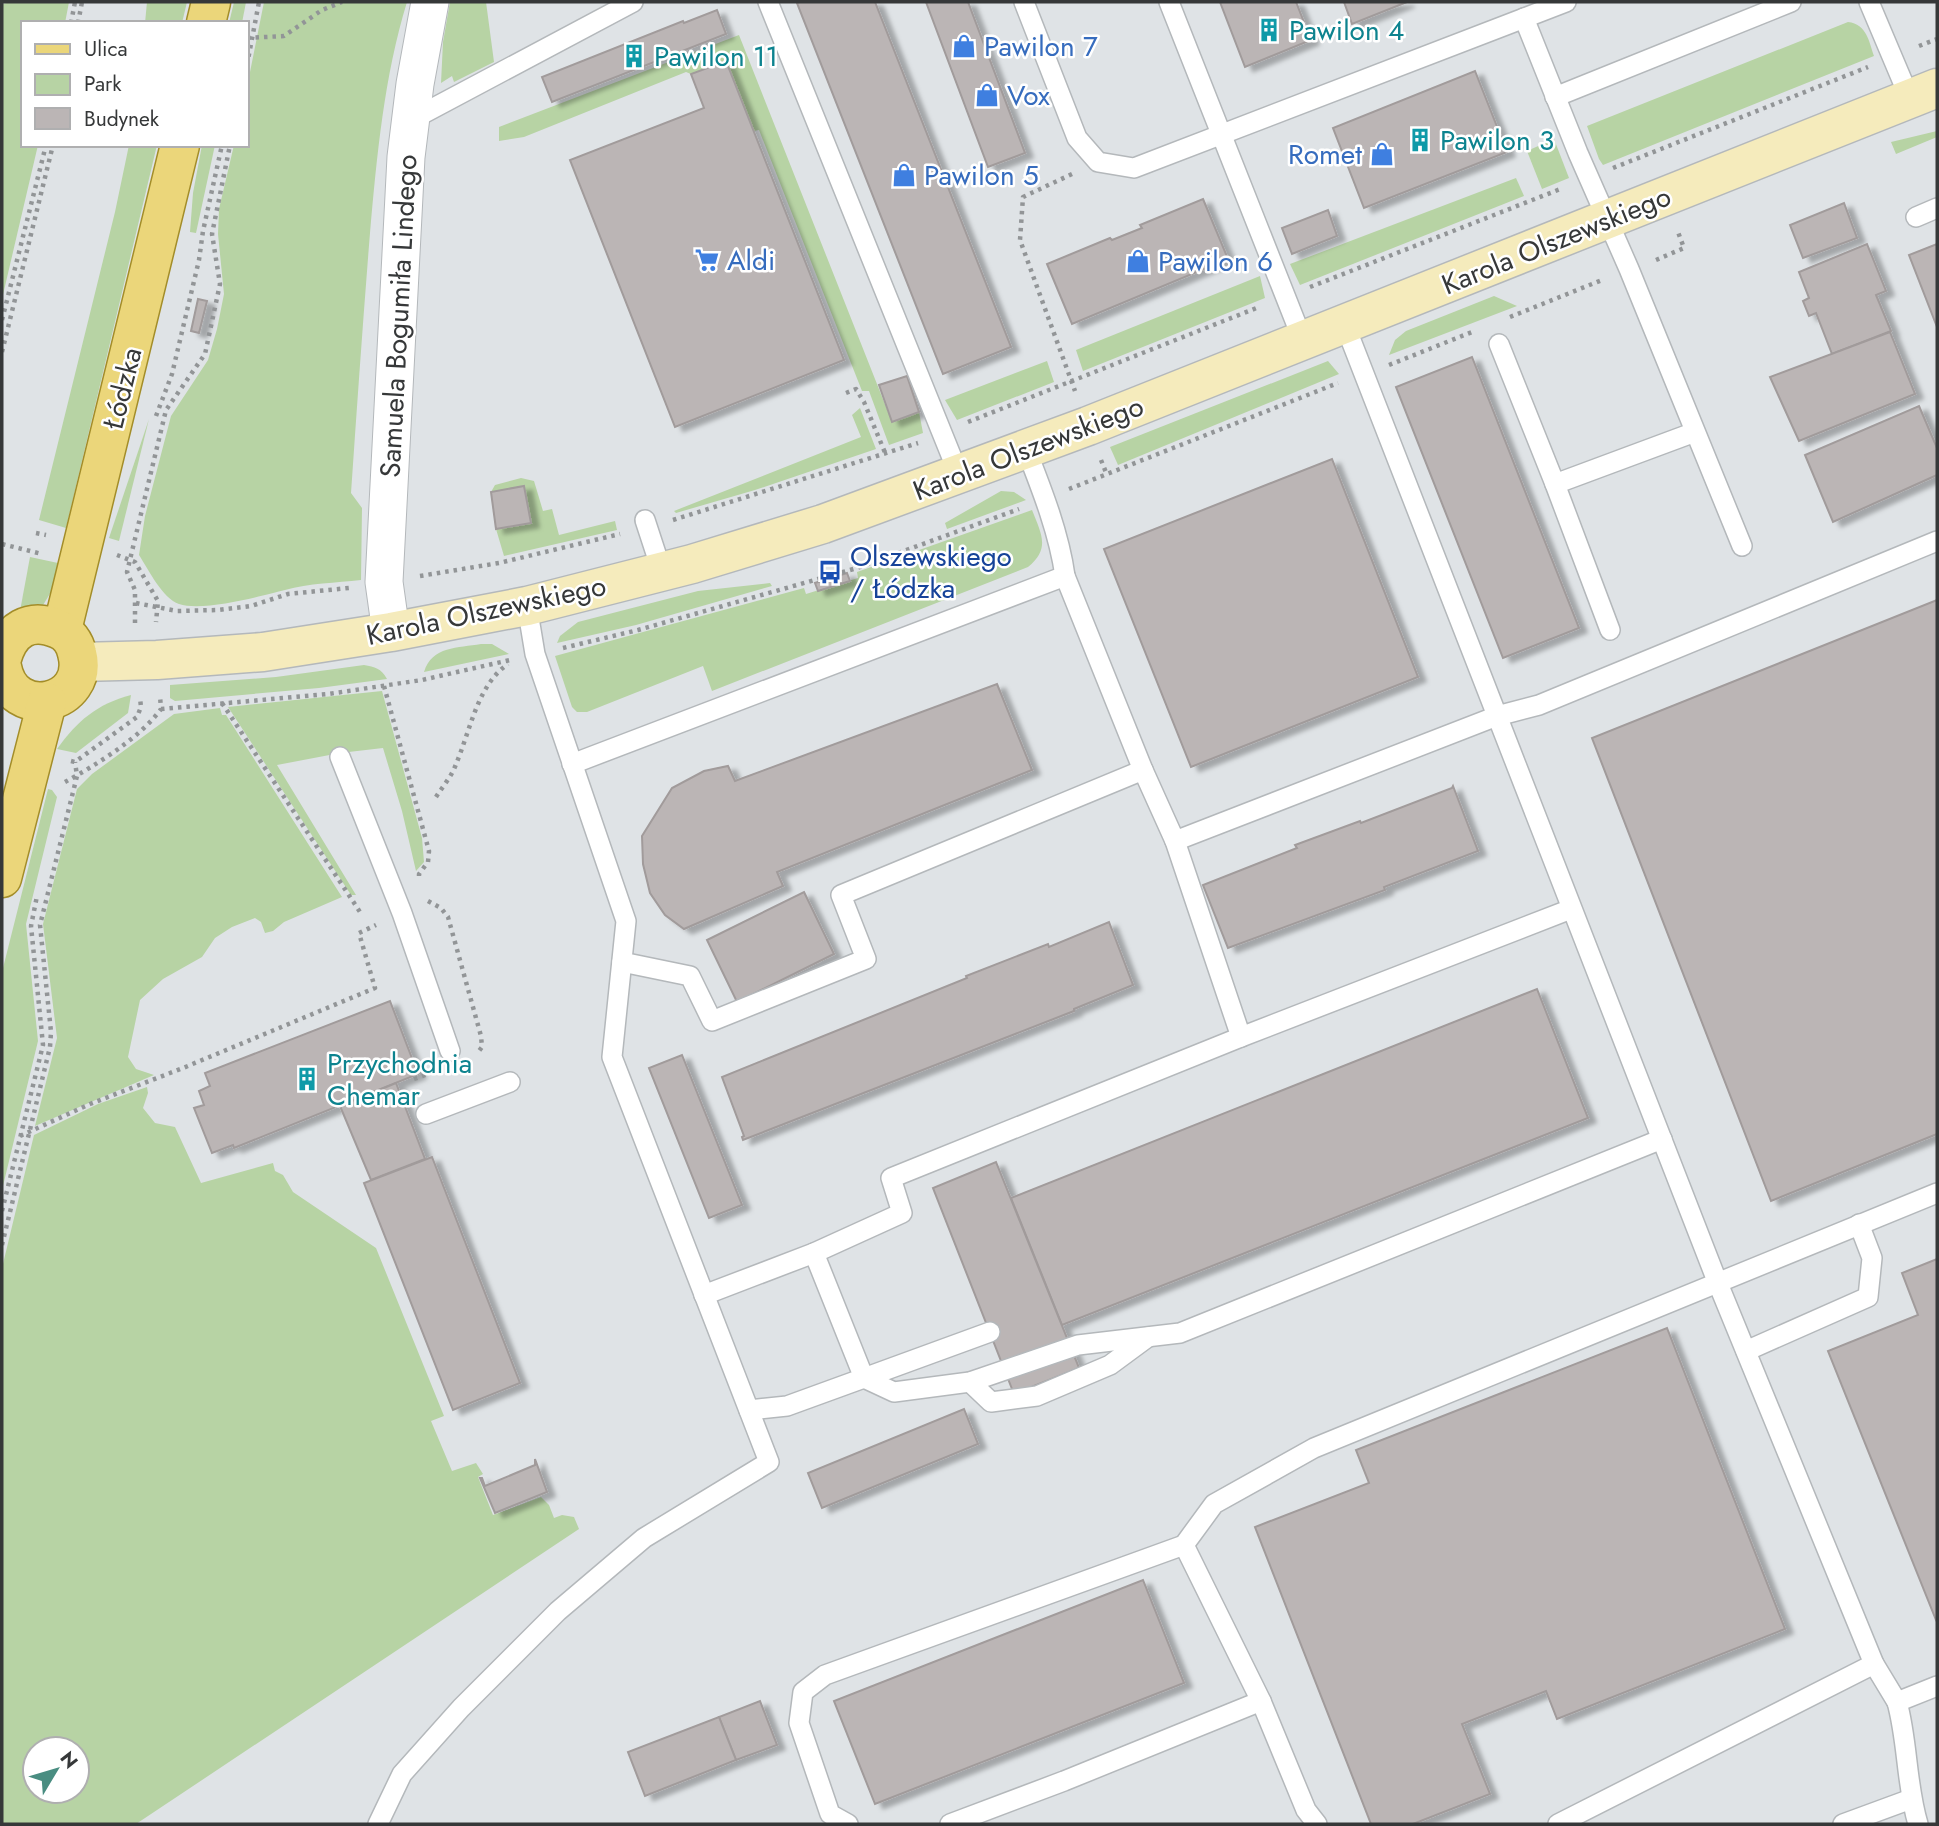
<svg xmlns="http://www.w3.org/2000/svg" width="1939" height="1826" font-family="Jost,sans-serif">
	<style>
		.green { fill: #b7d3a4; fill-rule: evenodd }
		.building { fill: #bbb5b5; stroke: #a19b9b; stroke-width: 2; filter: url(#shadow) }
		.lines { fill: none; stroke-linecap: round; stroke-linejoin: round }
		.lane-casing { stroke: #b4b8bb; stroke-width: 22 }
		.street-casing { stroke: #b4b8bb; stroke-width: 39 }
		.secondary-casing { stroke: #b4b8bb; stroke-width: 41 }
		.primary-casing { stroke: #a38d29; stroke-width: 41 }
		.path { stroke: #929597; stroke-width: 4.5; stroke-dasharray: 3.5 5; stroke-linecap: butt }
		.lane { stroke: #fff; stroke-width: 19 }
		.street { stroke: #fff; stroke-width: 37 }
		.secondary { stroke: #f5ebbc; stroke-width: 38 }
		.primary { stroke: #ebd67a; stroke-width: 38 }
		.labels { text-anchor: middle; stroke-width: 5; stroke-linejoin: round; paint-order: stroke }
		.culture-label { font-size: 28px; fill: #0d838f; stroke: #fff; text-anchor: start }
		.shop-label { font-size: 28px; fill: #366cbe; stroke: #fff; text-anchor: start }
		.street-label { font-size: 28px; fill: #363839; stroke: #fff }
		.transit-label { font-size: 28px; fill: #164399; stroke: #fff; text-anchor: start }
	</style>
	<defs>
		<filter id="shadow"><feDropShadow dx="8" dy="4.5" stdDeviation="2" flood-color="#0004"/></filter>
	</defs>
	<rect width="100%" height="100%" fill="#dfe3e6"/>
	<!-- green -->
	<g class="green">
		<path d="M 12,2 L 69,2 L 65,23 L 23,23 L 23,145 L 38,145 L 2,299 L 2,4 Z"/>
		<path d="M 147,2 L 187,2 L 182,23 L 145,23 Z"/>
		<path d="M 234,2 L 246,2 L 242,23 L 229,23 Z"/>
		<path d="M 264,2 L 407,2 C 384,77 377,155 370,233 C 363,320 357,406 351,493 L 362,508 L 361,580 C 336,583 309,583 285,590 C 261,596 203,612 179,604 C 163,599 148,569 139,555 L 145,516 L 171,416 L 208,360 L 217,329 L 224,294 L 218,234 L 219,209 L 234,145 L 247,145 L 247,87 Z"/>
		<path d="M 450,2 L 486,2 L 494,62 L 454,82 L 452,76 L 441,83 L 443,42 Z"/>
		<path d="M 1848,22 C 1867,24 1869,42 1874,56 L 1603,165 L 1599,159 L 1587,126 Z"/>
		<path d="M 739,35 L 892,422 L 919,412 L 923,433 L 889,445 L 869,391 L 862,391 L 759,130 L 754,131 L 691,74 L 686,72 L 524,137 L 499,141 L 499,127 Z"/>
		<path d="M 1937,131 L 1937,137 L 1896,154 L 1891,142 Z"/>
		<path d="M 1554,139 L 1569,178 L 1542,189 L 1527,151 Z"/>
		<path d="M 129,145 L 157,145 L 66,528 L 39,520 L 115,212 Z"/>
		<path d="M 202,145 L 215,145 L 196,233 L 190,232 L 193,193 Z"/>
		<path d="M 1516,178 L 1524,196 L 1300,285 L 1290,264 Z"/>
		<path d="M 1260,276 L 1265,298 L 1083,371 L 1076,350 Z"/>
		<path d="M 1494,296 L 1517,306 L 1389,355 L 1395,340 L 1406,331 Z"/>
		<path d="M 1047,361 L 1054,382 L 957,420 L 945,400 Z"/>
		<path d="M 1328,361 L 1339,374 L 1118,465 L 1110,447 Z"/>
		<path d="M 860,408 L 876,449 L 755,490 L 676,513 L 674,511 L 861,437 L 852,415 Z"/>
		<path d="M 149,419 L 119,541 L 109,538 Z"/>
		<path d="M 521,478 L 534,481 L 543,511 L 552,509 L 559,535 L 615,521 L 617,530 L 504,556 L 496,529 L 530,522 L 524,486 L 491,492 L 495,485 Z"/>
		<path d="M 1001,491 L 1014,492 L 1026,500 L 947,529 L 945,523 Z"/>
		<path d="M 1032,510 C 1041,533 1051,549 1028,567 L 712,691 L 703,666 L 587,712 L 577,712 L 572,707 L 555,656 L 804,588 L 806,594 L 858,578 L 857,572 Z"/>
		<path d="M 30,557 L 58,563 L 51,592 L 37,615 L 20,611 Z"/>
		<path d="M 770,583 L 772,586 L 636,625 L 557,643 L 560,636 L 578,622 L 698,591 Z"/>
		<path d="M 481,644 L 492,644 L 509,654 L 424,672 C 432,646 458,648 481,644 Z"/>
		<path d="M 364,665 C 375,667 381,668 387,679 L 319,688 L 175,701 L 170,698 L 170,685 L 276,677 Z"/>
		<path d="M 382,691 L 422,838 L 424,862 L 416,871 L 402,811 L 383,748 L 340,753 L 277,765 L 356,895 L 351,895 L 228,707 Z"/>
		<path d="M 131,695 L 128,713 L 76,753 L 57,749 C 77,721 97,704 131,695 Z"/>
		<path d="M 220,708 L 222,715 L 226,715 L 342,897 L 284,922 L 273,931 L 265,933 L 261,922 L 255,918 L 232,927 L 215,938 L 202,957 L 163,979 L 140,1000 L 128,1057 L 136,1069 L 154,1075 L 35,1126 L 57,1038 L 43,924 L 77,789 L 92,774 L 174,714 Z"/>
		<path d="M 48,789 L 52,790 L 57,797 L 26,924 L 38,1041 L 2,1190 L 2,972 Z"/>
		<path d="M 147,1087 L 148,1093 L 143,1108 L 155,1123 L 175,1127 L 201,1183 L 273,1163 L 275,1171 L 283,1175 L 293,1192 L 376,1248 L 444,1416 L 431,1421 L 452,1471 L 476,1463 L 483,1474 L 478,1477 L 493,1515 L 541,1497 L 549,1505 L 554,1518 L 562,1515 L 574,1517 L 579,1529 L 136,1824 L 2,1824 L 2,1268 L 34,1135 L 98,1104 ZM 35,1749 L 77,1749 L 77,1791 L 35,1791 Z"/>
	</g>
	<!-- building -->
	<g class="building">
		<path d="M 800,2 L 875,2 L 1011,347 L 943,374 L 797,3 Z"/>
		<path d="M 926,2 L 968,2 L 1025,153 L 988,167 Z"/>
		<path d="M 1220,2 L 1296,2 L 1311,40 L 1245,67 Z"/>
		<path d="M 1344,2 L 1407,2 L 1352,24 Z"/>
		<path d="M 717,10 L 726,34 L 552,102 L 542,77 L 683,21 L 684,23 Z"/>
		<path d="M 726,61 L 844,360 L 675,427 L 570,160 L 704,108 L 691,74 Z"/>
		<path d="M 1475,71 L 1507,152 L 1364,208 L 1333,128 Z"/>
		<path d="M 1203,199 L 1228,259 L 1072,324 L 1047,264 L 1110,238 L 1112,240 L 1142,228 L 1140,225 Z"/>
		<path d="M 1844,203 L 1857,238 L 1803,258 L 1790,225 Z"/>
		<path d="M 1328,210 L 1337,236 L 1292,254 L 1282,228 Z"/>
		<path d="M 1867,244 L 1886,291 L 1876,295 L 1891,331 L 1832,354 L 1816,313 L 1809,316 L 1803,301 L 1809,298 L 1799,272 Z"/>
		<path d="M 1937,244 L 1937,327 L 1909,255 Z"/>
		<path d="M 198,299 L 207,301 L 199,333 L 191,331 Z"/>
		<path d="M 1890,332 L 1915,394 L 1799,441 L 1770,377 Z"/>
		<path d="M 1472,357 L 1579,628 L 1503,658 L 1396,387 Z"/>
		<path d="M 907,376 L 919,412 L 892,422 L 879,385 Z"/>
		<path d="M 1919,406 L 1937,448 L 1937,475 L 1833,522 L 1805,455 Z"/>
		<path d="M 1332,459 L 1418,677 L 1191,767 L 1104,549 Z"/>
		<path d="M 524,486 L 531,523 L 496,529 L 491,492 Z"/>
		<path d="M 847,573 L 850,581 L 818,591 L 815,583 Z"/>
		<path d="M 1937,600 L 1937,1134 L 1771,1201 L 1592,738 Z"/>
		<path d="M 997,684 L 1032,770 L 777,872 L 783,886 L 684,929 L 665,915 L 650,893 L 643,864 L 642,836 L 672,788 L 704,771 L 728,766 L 735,781 Z"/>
		<path d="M 1453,786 L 1478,851 L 1384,887 L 1385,890 L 1228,948 L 1203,885 L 1297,848 L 1295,845 L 1360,821 L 1361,823 L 1452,788 Z"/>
		<path d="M 804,892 L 834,954 L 737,1002 L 707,940 Z"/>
		<path d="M 1109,922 L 1133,985 L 1074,1009 L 1074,1011 L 743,1140 L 742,1137 L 744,1136 L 722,1077 L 967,978 L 966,976 L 1048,944 L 1049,947 Z"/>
		<path d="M 1537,989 L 1588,1118 L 1062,1325 L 1011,1198 Z"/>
		<path d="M 390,1001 L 418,1074 L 234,1148 L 233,1145 L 212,1153 L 194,1108 L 204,1105 L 199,1091 L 210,1086 L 205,1073 Z"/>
		<path d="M 682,1055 L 742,1205 L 709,1218 L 649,1068 Z"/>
		<path d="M 396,1083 L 425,1159 L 371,1180 L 340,1106 Z"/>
		<path d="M 432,1157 L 520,1383 L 453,1410 L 364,1183 Z"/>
		<path d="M 996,1162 L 1079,1368 L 1014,1394 L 933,1188 Z"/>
		<path d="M 1937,1259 L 1937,1619 L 1936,1620 L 1828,1351 L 1918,1315 L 1902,1273 Z"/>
		<path d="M 1667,1328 L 1785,1629 L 1557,1719 L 1546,1691 L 1462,1724 L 1490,1794 L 1413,1824 L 1371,1824 L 1255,1527 L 1369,1483 L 1356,1450 Z"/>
		<path d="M 964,1409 L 978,1444 L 822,1508 L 808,1473 Z"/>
		<path d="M 535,1459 L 547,1492 L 495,1513 L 480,1478 L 482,1478 L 485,1486 L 535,1465 Z"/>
		<path d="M 1143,1580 L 1184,1683 L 875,1804 L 834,1701 Z"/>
		<path d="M 760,1701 L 777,1745 L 736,1760 L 719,1717 Z"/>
		<path d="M 719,1717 L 736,1760 L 645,1796 L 628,1752 Z"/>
	</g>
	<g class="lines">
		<!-- lane casing -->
		<g class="lane-casing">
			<g id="lane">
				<path d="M 768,2 L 959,475"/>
				<path d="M 1024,2 L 1077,138 L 1098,162 L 1134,168 L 1566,2"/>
				<path d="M 1169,2 L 1303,341"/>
				<path d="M 1869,2 L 1910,99"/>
				<path d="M 1524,18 L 1578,153 L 1629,269 L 1742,546"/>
				<path d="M 1555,97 L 1791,2"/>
				<path d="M 411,120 L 633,2"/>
				<path d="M 1916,217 L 1937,208"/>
				<path d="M 1345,325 L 1717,1281 L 1874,1664 L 1897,1702 L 1937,1686"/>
				<path d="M 1499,344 L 1555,484 L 1695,432"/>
				<path d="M 1026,449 C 1042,490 1059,533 1065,576 L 1143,770 L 1175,841 L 1241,1037"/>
				<path d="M 1555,484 L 1610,630"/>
				<path d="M 645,520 L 662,572"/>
				<path d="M 340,757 L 402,913 L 450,1051"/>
				<path d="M 572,764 L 1065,576"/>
				<path d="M 1175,841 L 1497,716 L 1539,705 L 1937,541"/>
				<path d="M 622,962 L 690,976 L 712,1021 L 866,959 L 841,895 L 1143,770"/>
				<path d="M 426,1114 L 510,1082"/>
				<path d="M 704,1295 L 814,1253"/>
				<path d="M 1746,1351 L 1868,1297 L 1872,1258 L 1859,1224"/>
				<path d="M 864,1378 L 894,1392 L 970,1382 L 1078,1345 L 1180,1333 L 1662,1139"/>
				<path d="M 864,1378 L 990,1332"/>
				<path d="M 970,1382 L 991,1402 L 1037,1396 L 1110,1365 L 1148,1337"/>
				<path d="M 749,1410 L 787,1406 L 864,1378 L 814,1253 L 902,1213 L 891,1178 L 1241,1037 L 1571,909"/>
				<path d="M 1184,1545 L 1261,1701 L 1306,1810 L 1317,1824"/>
				<path d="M 1897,1702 C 1908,1742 1906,1784 1918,1824"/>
				<path d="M 378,1824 L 402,1774 L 461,1708 L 558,1611 L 644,1538 L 769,1462 L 612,1057 L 626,921 L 535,654 L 527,606"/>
				<path d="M 848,1824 L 830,1814 L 799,1723 L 803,1692 L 825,1675 L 1184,1545 L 1214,1504 L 1314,1448 L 1937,1193"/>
				<path d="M 950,1824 L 1064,1781 L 1261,1701"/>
				<path d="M 1558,1824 L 1874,1664"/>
				<path d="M 1843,1824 L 1911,1799"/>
			</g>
		</g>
		<!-- street casing -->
		<g class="street-casing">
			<path id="street" d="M 391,632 L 384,582 L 406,157 L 415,84 L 430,2"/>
		</g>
		<!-- secondary casing -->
		<g class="secondary-casing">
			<path id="secondary" d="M 80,662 L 157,660 L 263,652 L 391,632 L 527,606 L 692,564 L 823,524 L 1088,426 L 1937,88"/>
		</g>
		<!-- primary casing -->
		<g class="primary-casing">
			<g id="primary">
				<path d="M 206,23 L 211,2"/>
				<path d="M 62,630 L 180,145"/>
				<path d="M 2,658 C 10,630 29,617 58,629 C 68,633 75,643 77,653 C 91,705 12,723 2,667"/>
				<path d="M 2,878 L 47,702"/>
			</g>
		</g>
		<!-- path -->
		<g class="path">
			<path d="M 71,23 L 75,2"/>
			<path d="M 78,23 L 82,2"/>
			<path d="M 247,38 L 284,36 L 322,10 L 342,2"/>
			<path d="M 1919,46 L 1937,39"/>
			<path d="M 247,65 L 259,2"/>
			<path d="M 1613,168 L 1868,67"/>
			<path d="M 1072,174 L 1023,197 L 1020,240 L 1075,391"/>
			<path d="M 1656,260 L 1684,248 L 1678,232"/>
			<path d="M 1310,287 L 1563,188"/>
			<path d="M 1510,317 L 1602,280"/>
			<path d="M 2,320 L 46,145"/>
			<path d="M 2,352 L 53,145"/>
			<path d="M 1389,365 L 1472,332"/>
			<path d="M 846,393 L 856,389 L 864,402 L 886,455"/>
			<path d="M 156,416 L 172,374 L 199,260 L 203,231 L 222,145"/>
			<path d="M 968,422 L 1259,307"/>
			<path d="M 1101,460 L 1107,475"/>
			<path d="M 1069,489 L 1338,383"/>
			<path d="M 673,520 L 918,443"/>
			<path d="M 36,533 L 46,535"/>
			<path d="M 2,544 L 42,554"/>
			<path d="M 117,555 L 135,562 L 158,601 L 156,622"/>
			<path d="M 420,576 L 499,563 L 620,534"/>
			<path d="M 136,603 L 177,611 L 218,610 L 251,606 L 288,594 L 349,588"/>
			<path d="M 135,623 L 135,590 L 127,572 L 166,410 L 205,354 L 220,284 L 212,234 L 230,145"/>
			<path d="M 563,648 L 638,630 L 857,568 L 1019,509"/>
			<path d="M 384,686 L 429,851 L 428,862 L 419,874 L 419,876"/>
			<path d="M 222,703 L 360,912"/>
			<path d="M 161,709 L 328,694 L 422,680 L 510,660"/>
			<path d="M 71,761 L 75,762 L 137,717 L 141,707 L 140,698"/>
			<path d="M 65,782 C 96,765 140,738 161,709 L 160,696"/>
			<path d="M 436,797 C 443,786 452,776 456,764 C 470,732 477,685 508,664"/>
			<path d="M 428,901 L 441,908 L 448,917 L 481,1036 L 482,1047 L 479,1051"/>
			<path d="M 414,1079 L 433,1072"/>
			<path d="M 20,1136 L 90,1104 L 183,1068 L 375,988 L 359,933 L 376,925"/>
			<path d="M 2,1211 L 43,1045 L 31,926 L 37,896"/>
			<path d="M 2,1245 L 50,1047 L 51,1032 L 40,925 L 77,776 L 75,762"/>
		</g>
		<!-- lane -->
		<use href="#lane" class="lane"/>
		<!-- street -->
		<use href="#street" class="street"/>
		<!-- secondary -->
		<use href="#secondary" class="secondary"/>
		<!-- primary -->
		<use href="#primary" class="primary"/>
	</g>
	<!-- icons -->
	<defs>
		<g id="building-bare" transform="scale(1.89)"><path d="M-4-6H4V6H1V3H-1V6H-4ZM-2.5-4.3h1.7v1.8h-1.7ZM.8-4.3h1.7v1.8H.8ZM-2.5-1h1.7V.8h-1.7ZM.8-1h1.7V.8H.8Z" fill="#0f9aa8" stroke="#fff" stroke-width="2.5" paint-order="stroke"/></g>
		<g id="shop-bare" transform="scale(1.89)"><path d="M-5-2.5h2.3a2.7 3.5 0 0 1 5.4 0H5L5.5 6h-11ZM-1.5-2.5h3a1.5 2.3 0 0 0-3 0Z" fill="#3f7fe0" stroke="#fff" stroke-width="2.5" paint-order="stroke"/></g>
		<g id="supermarket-bare" transform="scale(1.89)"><path d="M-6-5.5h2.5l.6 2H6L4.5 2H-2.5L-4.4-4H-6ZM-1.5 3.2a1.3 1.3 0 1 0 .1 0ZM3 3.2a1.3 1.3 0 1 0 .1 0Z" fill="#3f7fe0" stroke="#fff" stroke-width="2.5" paint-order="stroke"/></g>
		<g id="bus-bare" transform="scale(1.89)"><path d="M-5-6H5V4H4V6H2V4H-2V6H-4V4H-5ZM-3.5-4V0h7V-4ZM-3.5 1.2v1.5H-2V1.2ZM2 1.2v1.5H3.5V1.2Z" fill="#1a4fb4" stroke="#fff" stroke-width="2.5" paint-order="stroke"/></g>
	</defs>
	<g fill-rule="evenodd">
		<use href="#building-bare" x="1269" y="30"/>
		<use href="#shop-bare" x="964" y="46"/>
		<use href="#building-bare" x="634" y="56"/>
		<use href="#shop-bare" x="987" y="95"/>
		<use href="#building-bare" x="1420" y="140"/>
		<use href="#shop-bare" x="1382" y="154"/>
		<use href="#shop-bare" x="904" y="175"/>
		<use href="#supermarket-bare" x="707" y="260"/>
		<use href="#shop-bare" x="1138" y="261"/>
		<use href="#bus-bare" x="830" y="572"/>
		<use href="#building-bare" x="307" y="1079"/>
	</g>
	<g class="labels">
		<!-- culture labels -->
		<g class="culture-label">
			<text x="1289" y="40">Pawilon 4</text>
			<text x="654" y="66">Pawilon 11</text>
			<text x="1440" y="150">Pawilon 3</text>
			<text x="327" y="1073">Przychodnia<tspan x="327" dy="32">Chemar</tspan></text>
		</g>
		<!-- shop labels -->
		<g class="shop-label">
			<text x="984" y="56">Pawilon 7</text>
			<text x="1007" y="105">Vox</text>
			<text x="1362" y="164" text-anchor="end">Romet</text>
			<text x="924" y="185">Pawilon 5</text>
			<text x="727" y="270">Aldi</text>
			<text x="1158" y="271">Pawilon 6</text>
		</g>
		<!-- street labels -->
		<g class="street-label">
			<text transform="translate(1556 240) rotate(-22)" y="10">Karola Olszewskiego</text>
			<text transform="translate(398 316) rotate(-87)" y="10">Samuela Bogumiła Lindego</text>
			<text transform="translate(122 388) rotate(-76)" y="10">Łódzka</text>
			<text transform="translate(1028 448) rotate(-21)" y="10">Karola Olszewskiego</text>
			<text transform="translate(486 610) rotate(-12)" y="10">Karola Olszewskiego</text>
		</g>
		<!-- transit labels -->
		<g class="transit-label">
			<text x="850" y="566">Olszewskiego<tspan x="850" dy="32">/ Łódzka</tspan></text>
		</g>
	</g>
	<!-- border -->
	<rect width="1939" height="1826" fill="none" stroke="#363839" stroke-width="7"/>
	<!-- legend -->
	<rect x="21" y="21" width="228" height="126" fill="#ffffff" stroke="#afafb0" stroke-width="2"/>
	<rect x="35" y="44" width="35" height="10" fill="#ebd67a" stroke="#afafb0" stroke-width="2"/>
	<text x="84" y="56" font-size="21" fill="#363839">Ulica</text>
	<rect x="35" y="74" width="35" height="21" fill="#b7d3a4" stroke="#afafb0" stroke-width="2"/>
	<text x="84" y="91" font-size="21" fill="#363839">Park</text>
	<rect x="35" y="108" width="35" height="21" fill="#bbb5b5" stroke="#afafb0" stroke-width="2"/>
	<text x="84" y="126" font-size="21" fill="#363839">Budynek</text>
	<!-- north arrow -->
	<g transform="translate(56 1770) rotate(52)"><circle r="33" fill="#ffffff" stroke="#afafb0" stroke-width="2"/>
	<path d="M0-5L12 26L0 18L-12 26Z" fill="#498d81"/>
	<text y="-10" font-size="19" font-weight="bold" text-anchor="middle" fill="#363839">N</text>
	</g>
</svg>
